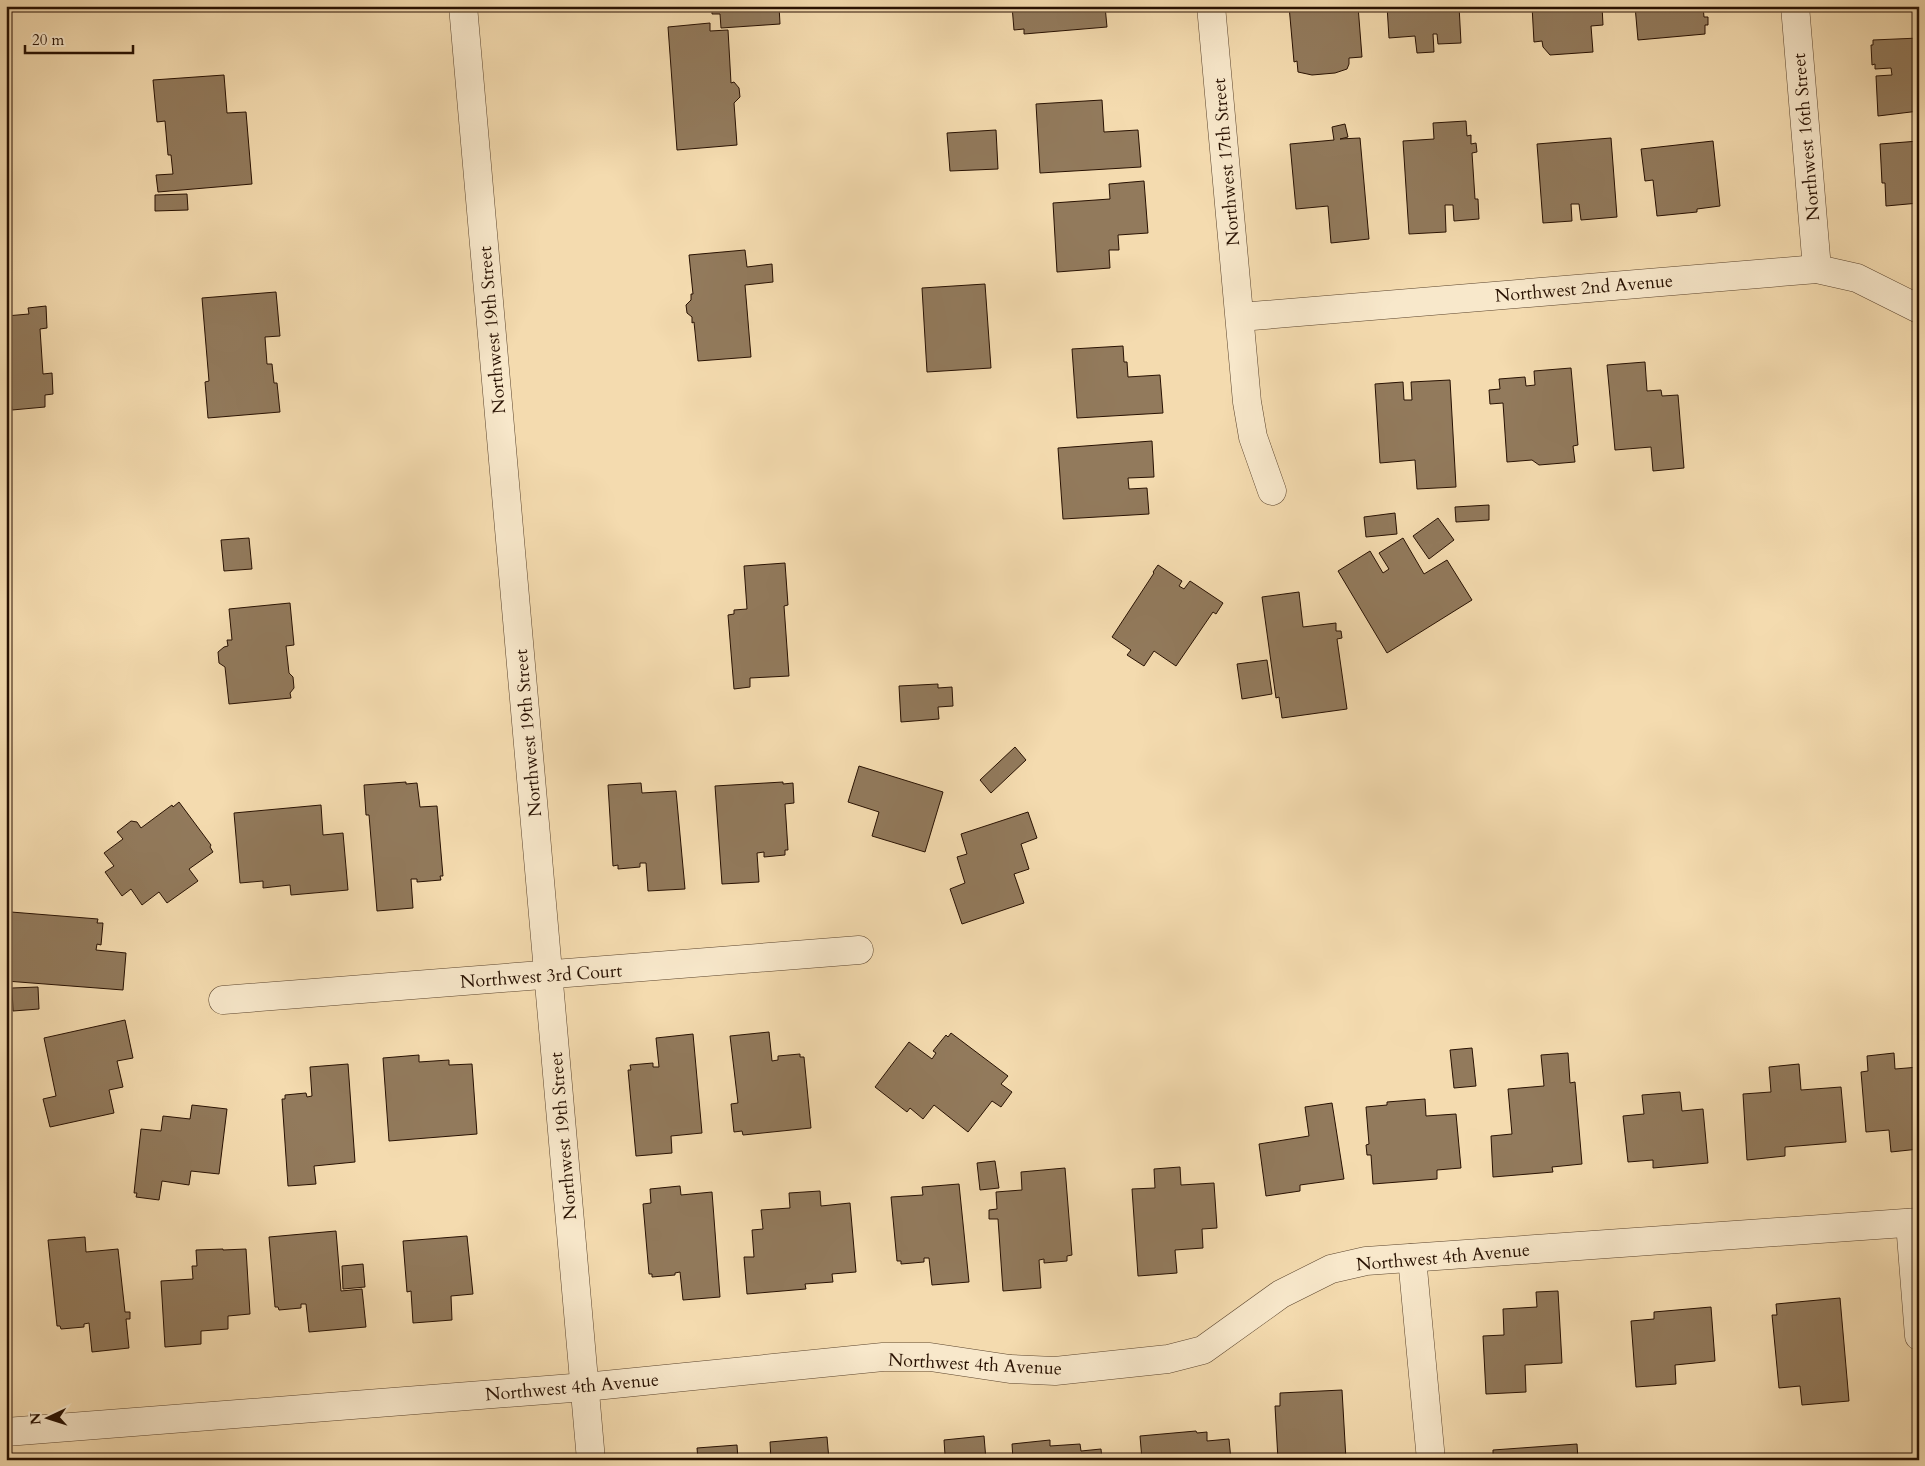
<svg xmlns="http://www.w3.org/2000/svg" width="1925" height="1466" font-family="Cardo,serif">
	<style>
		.building { fill: #927a5c; stroke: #281102 }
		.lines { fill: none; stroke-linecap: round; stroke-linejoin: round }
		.minor-casing { stroke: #5b442d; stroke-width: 29 }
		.minor { stroke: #f8e8cb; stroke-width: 28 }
		.labels { text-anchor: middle; stroke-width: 4; stroke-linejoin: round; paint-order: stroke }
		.street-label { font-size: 18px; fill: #281102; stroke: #f8e8cb }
	</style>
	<rect width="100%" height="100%" fill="#f4dbaf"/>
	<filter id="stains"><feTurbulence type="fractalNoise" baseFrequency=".004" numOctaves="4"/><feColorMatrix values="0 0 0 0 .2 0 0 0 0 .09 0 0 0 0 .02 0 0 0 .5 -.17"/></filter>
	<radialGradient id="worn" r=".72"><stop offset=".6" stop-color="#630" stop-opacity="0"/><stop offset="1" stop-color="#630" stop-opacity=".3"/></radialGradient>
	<!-- building -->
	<g class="building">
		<path d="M 712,6 L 779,6 L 780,24 L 721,28 L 720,14 L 712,14 Z"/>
		<path d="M 1012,6 L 1105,6 L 1107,27 L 1024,34 L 1024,29 L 1014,30 Z"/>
		<path d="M 1289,6 L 1358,6 L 1362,57 L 1349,58 L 1349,64 L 1347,69 L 1335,73 L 1312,75 L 1298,72 L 1297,61 L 1294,62 Z"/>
		<path d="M 1387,6 L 1459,6 L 1461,43 L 1438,44 L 1437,34 L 1433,34 L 1434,52 L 1417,53 L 1415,36 L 1389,38 Z"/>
		<path d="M 1532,6 L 1602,6 L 1603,25 L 1591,26 L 1593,52 L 1550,55 L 1543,47 L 1542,41 L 1534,42 Z"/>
		<path d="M 1635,6 L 1703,6 L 1704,17 L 1708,17 L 1708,25 L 1705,25 L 1705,34 L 1638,40 Z"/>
		<path d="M 710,23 L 710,31 L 728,30 L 731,83 L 734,82 L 739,88 L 740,97 L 734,103 L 737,145 L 677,150 L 668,27 Z"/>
		<path d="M 1919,38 L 1919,111 L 1878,116 L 1876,76 L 1892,75 L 1891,68 L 1875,69 L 1875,64 L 1872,65 L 1871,45 L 1873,45 L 1873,40 Z"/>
		<path d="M 224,75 L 227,113 L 246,112 L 252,184 L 158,192 L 156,175 L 173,174 L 171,155 L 168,155 L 165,121 L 157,122 L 153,80 Z"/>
		<path d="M 1102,100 L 1104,132 L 1138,130 L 1141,167 L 1040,173 L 1036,104 Z"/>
		<path d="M 1466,121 L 1467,136 L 1471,135 L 1471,144 L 1476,143 L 1477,152 L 1472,153 L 1475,199 L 1478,199 L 1479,219 L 1454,221 L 1453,205 L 1445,205 L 1446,232 L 1409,234 L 1403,141 L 1434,139 L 1433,123 Z"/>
		<path d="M 1345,124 L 1348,137 L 1340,139 L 1360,138 L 1369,239 L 1331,243 L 1328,206 L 1296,209 L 1290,144 L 1334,140 L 1332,127 Z"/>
		<path d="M 996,130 L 998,169 L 950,171 L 947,133 Z"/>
		<path d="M 1611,138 L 1617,217 L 1581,220 L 1579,204 L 1571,204 L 1572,221 L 1543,223 L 1537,144 Z"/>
		<path d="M 1713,141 L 1720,206 L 1697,209 L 1697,212 L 1657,216 L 1653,180 L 1645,181 L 1641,149 Z"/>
		<path d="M 1919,141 L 1919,203 L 1886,206 L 1885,183 L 1882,183 L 1880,144 Z"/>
		<path d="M 1144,181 L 1148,233 L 1118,235 L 1119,250 L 1109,250 L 1110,268 L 1057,272 L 1053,203 L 1110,199 L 1109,184 Z"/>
		<path d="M 187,194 L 188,210 L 155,211 L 155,195 Z"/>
		<path d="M 745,250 L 747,267 L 772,264 L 773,282 L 745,285 L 751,357 L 698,361 L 694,322 L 692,323 L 692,317 L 687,313 L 686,305 L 691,300 L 691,294 L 693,294 L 689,255 Z"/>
		<path d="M 985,284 L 991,368 L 927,372 L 922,288 Z"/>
		<path d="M 276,292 L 280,336 L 265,337 L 267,364 L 272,364 L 274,383 L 277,383 L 280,412 L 208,418 L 205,382 L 209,381 L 202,298 Z"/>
		<path d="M 46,306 L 47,328 L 40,329 L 43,374 L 52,373 L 53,394 L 45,395 L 45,407 L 12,410 L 11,401 L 6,402 L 6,316 L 29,314 L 28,308 Z"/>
		<path d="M 1123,346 L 1124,362 L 1127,362 L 1128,377 L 1160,375 L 1163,413 L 1077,418 L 1072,349 Z"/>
		<path d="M 1645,362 L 1647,391 L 1661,390 L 1662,396 L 1678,395 L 1684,468 L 1653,471 L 1651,447 L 1615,450 L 1607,365 Z"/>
		<path d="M 1571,368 L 1578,445 L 1573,446 L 1575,462 L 1539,465 L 1532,460 L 1507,462 L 1503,403 L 1490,404 L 1489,390 L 1500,389 L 1499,379 L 1525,377 L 1526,386 L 1535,385 L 1534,371 Z"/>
		<path d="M 1450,380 L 1456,487 L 1417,489 L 1415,460 L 1380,463 L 1375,384 L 1403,382 L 1404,400 L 1412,400 L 1411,382 Z"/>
		<path d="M 1152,441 L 1154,477 L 1128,478 L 1129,489 L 1147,488 L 1149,514 L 1063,519 L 1058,448 Z"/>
		<path d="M 1489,505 L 1489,520 L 1456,522 L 1455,507 Z"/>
		<path d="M 1395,513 L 1397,534 L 1366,537 L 1364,517 Z"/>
		<path d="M 1438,518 L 1454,540 L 1429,559 L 1413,536 Z"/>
		<path d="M 249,538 L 252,569 L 224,571 L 221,540 Z"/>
		<path d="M 1403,538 L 1424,574 L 1447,560 L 1472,600 L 1387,653 L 1338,571 L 1370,551 L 1383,573 L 1389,569 L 1379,553 Z"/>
		<path d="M 785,563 L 788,605 L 784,606 L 789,676 L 750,678 L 750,687 L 734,689 L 728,615 L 734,614 L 734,610 L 747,609 L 744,566 Z"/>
		<path d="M 1158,565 L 1182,581 L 1179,586 L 1184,589 L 1190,581 L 1223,603 L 1216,614 L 1213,612 L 1176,666 L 1154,651 L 1144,666 L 1127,655 L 1131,650 L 1112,637 L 1154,573 L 1153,572 Z"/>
		<path d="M 1299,592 L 1303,627 L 1336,623 L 1336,631 L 1341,631 L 1342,638 L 1337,639 L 1347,709 L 1282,718 L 1279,697 L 1276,698 L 1262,597 Z"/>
		<path d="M 290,603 L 294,645 L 286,646 L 289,673 L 293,677 L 294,688 L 290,693 L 291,698 L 229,704 L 225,667 L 219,663 L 218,652 L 224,647 L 228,646 L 227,640 L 232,640 L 229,609 Z"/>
		<path d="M 1267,660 L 1272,694 L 1242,699 L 1237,664 Z"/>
		<path d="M 938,684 L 938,688 L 952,687 L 953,706 L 938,707 L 939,719 L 901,722 L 899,686 Z"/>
		<path d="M 1015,747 L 1026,760 L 991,793 L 980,780 Z"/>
		<path d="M 859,766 L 943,792 L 925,852 L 872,836 L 879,812 L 848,802 Z"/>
		<path d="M 406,782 L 406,784 L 417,783 L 420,807 L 437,806 L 443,876 L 440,876 L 441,880 L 417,882 L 417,879 L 411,879 L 413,908 L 377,911 L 369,815 L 366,815 L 364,785 Z"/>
		<path d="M 783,782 L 783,784 L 793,783 L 794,803 L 785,804 L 788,850 L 785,850 L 785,855 L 764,857 L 764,852 L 757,853 L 759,882 L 722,884 L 715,786 Z"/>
		<path d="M 641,783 L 642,793 L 676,791 L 685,889 L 648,891 L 646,863 L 640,863 L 640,867 L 618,869 L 618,865 L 613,866 L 608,785 Z"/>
		<path d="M 179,802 L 211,845 L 210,847 L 213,852 L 189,869 L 198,881 L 167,903 L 159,892 L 142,905 L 131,889 L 122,896 L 105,872 L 114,866 L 104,853 L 123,839 L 117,832 L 131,821 L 137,822 L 141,828 L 172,805 L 173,807 Z"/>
		<path d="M 321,805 L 323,835 L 343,833 L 348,890 L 291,895 L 290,885 L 263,888 L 263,881 L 240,883 L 234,813 Z"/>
		<path d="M 1028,812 L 1037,838 L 1021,844 L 1029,869 L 1014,874 L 1024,903 L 962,924 L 950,889 L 965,883 L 957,857 L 967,854 L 961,834 Z"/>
		<path d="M 11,912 L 98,919 L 97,923 L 103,923 L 101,945 L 97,944 L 96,950 L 126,953 L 123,990 L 6,981 Z"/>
		<path d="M 38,987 L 39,1009 L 13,1011 L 12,988 Z"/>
		<path d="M 125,1020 L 133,1058 L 117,1061 L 123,1087 L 109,1090 L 114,1113 L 50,1127 L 43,1099 L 56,1096 L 44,1038 Z"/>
		<path d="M 769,1032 L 772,1061 L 778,1060 L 778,1056 L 800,1054 L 800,1057 L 804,1057 L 811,1128 L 743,1135 L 742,1131 L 734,1132 L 731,1104 L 738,1103 L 730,1036 Z"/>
		<path d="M 951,1033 L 1008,1076 L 1001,1084 L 1012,1092 L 1001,1107 L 992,1101 L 968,1132 L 934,1105 L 923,1119 L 910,1108 L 907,1112 L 875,1087 L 909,1042 L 932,1059 L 936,1053 L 933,1051 L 946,1035 L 948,1037 Z"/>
		<path d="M 693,1034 L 702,1133 L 671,1136 L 672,1153 L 636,1156 L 628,1070 L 631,1070 L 630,1065 L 653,1063 L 653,1067 L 659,1067 L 656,1038 Z"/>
		<path d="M 1472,1048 L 1476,1086 L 1454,1088 L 1450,1050 Z"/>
		<path d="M 1568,1053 L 1570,1083 L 1575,1082 L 1582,1164 L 1552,1167 L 1553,1172 L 1493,1177 L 1491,1136 L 1512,1134 L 1508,1089 L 1544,1086 L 1541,1055 Z"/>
		<path d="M 1894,1053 L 1895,1069 L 1919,1067 L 1919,1149 L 1891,1152 L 1889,1130 L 1866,1132 L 1861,1072 L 1868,1071 L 1867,1056 Z"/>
		<path d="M 419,1055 L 419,1062 L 449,1060 L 449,1065 L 472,1064 L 477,1134 L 389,1141 L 383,1058 Z"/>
		<path d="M 348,1064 L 355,1162 L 314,1166 L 316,1184 L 288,1186 L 282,1099 L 285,1099 L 285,1095 L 306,1093 L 307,1097 L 312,1096 L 310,1067 Z"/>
		<path d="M 1799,1064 L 1801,1090 L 1841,1087 L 1846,1142 L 1785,1147 L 1785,1156 L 1747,1160 L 1743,1094 L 1771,1092 L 1769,1067 Z"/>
		<path d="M 1680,1092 L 1682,1111 L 1703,1109 L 1708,1163 L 1653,1168 L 1653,1160 L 1628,1162 L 1623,1116 L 1644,1114 L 1642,1095 Z"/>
		<path d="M 1425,1099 L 1426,1116 L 1456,1114 L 1461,1168 L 1437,1170 L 1437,1179 L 1373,1184 L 1371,1155 L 1367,1155 L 1366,1145 L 1369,1144 L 1366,1107 L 1387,1105 L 1387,1102 Z"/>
		<path d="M 1332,1103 L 1344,1179 L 1300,1185 L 1300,1191 L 1266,1196 L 1259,1144 L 1309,1136 L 1305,1107 Z"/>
		<path d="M 192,1105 L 227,1109 L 219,1174 L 191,1171 L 189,1185 L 162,1181 L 159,1200 L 136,1197 L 137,1193 L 134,1193 L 141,1129 L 161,1131 L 163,1116 L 190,1119 Z"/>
		<path d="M 995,1161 L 999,1188 L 980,1190 L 977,1163 Z"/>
		<path d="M 1180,1167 L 1181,1185 L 1214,1183 L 1217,1228 L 1202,1229 L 1203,1248 L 1175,1250 L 1177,1273 L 1138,1276 L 1132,1189 L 1155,1188 L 1154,1169 Z"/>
		<path d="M 1065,1168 L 1072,1255 L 1067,1256 L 1067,1261 L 1044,1263 L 1044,1259 L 1039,1260 L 1041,1288 L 1003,1291 L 998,1219 L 989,1219 L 989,1210 L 997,1209 L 996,1192 L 1022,1190 L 1021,1172 Z"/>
		<path d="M 959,1184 L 969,1282 L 932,1285 L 929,1258 L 924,1258 L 924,1262 L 901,1264 L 901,1261 L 897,1261 L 891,1197 L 923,1195 L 922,1187 Z"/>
		<path d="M 680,1186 L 681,1195 L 712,1192 L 720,1297 L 683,1300 L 680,1272 L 675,1273 L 675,1275 L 652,1277 L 652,1274 L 649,1274 L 643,1204 L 651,1203 L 650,1189 Z"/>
		<path d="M 820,1191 L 821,1206 L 850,1203 L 856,1272 L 832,1274 L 833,1282 L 805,1284 L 806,1289 L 747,1294 L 744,1257 L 754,1257 L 752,1230 L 763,1229 L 761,1210 L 790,1208 L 789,1193 Z"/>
		<path d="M 336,1231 L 341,1291 L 362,1289 L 366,1327 L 309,1332 L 306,1304 L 301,1304 L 301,1308 L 279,1310 L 278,1307 L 275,1307 L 269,1237 Z"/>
		<path d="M 467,1236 L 473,1294 L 451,1296 L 452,1320 L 413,1323 L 411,1291 L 407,1292 L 403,1241 Z"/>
		<path d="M 85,1237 L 86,1252 L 118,1249 L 125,1312 L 130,1312 L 130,1319 L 126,1319 L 129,1348 L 92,1352 L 89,1323 L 84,1324 L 84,1327 L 61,1329 L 60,1326 L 57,1326 L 48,1240 Z"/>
		<path d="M 223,1249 L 223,1250 L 246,1249 L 250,1314 L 228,1316 L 228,1329 L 201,1331 L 201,1344 L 165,1347 L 161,1281 L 193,1279 L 192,1266 L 197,1266 L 196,1250 Z"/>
		<path d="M 363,1264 L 365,1287 L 343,1289 L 342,1266 Z"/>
		<path d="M 1558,1291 L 1562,1363 L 1525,1365 L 1526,1392 L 1486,1394 L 1483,1336 L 1504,1335 L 1503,1309 L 1537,1307 L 1536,1292 Z"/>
		<path d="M 1840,1298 L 1849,1401 L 1802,1405 L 1800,1386 L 1779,1388 L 1772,1315 L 1777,1315 L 1776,1304 Z"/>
		<path d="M 1711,1307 L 1715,1361 L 1675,1365 L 1676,1384 L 1636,1387 L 1631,1321 L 1654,1319 L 1654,1312 Z"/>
		<path d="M 6,1321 L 11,1369 L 6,1370 Z"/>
		<path d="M 1342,1390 L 1346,1460 L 1278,1460 L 1275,1406 L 1280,1406 L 1280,1393 Z"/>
		<path d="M 1196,1431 L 1197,1433 L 1207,1432 L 1207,1441 L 1229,1439 L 1231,1460 L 1142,1460 L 1140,1436 Z"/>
		<path d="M 984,1436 L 986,1460 L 919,1460 L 919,1457 L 945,1455 L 944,1440 Z"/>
		<path d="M 827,1437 L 829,1460 L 771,1460 L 770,1442 Z"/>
		<path d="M 1050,1440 L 1050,1446 L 1080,1444 L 1081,1451 L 1101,1449 L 1102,1460 L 1013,1460 L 1012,1444 Z"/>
		<path d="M 1577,1444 L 1578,1460 L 1493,1460 L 1493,1450 Z"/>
		<path d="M 737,1445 L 738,1460 L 698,1460 L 697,1448 Z"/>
	</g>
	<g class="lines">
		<!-- minor casing -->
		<g class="minor-casing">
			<g id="minor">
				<path d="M 463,6 L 591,1460"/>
				<path d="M 1211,6 L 1247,402 L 1253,437 L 1272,491"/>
				<path d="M 1795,6 L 1817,269"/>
				<path d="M 1240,317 L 1817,269 L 1857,278 L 1919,309"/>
				<path d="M 223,1000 L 859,950"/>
				<path d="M 1910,1223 L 1919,1336"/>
				<path d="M 1412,1258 L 1431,1460"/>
				<path d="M 6,1432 L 585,1387 L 883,1357 L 930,1357 L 1010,1369 L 1055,1371 L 1168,1359 L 1203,1350 L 1281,1294 L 1331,1269 L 1366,1261 L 1919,1222"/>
			</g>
		</g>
		<!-- minor -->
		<use href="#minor" class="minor"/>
	</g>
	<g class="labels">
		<!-- street labels -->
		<g class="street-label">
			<text transform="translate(1806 137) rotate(-95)" y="6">Northwest 16th Street</text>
			<text transform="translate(1226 162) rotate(-95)" y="6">Northwest 17th Street</text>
			<text transform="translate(1584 288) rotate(-5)" y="6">Northwest 2nd Avenue</text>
			<text transform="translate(492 330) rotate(-95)" y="6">Northwest 19th Street</text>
			<text transform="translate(528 733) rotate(-95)" y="6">Northwest 19th Street</text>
			<text transform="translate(541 976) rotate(-4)" y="6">Northwest 3rd Court</text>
			<text transform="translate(563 1136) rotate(-95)" y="6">Northwest 19th Street</text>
			<text transform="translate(1443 1257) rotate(-5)" y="6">Northwest 4th Avenue</text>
			<text transform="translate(975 1364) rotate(3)" y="6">Northwest 4th Avenue</text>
			<text transform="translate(572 1387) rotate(-5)" y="6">Northwest 4th Avenue</text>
		</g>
	</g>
	<!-- margin -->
	<rect width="1925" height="1466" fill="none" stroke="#f4dbaf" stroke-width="25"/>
	<rect x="8" y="8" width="1910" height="1451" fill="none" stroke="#281102" stroke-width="2.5"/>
	<rect x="12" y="12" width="1900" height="1441" fill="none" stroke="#281102"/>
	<!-- north arrow -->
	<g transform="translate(48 1418) rotate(266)" stroke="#f8e8cb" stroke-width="4" paint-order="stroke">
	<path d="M0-4L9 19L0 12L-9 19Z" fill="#281102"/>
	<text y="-8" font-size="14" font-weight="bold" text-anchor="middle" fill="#281102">N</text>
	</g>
	<!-- scale -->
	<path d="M25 45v8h108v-8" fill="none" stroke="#281102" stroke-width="2.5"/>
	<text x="32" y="45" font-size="15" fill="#281102" stroke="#f8e8cb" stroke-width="4" paint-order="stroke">20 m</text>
	<rect width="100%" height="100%" filter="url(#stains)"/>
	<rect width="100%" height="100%" fill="url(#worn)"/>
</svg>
